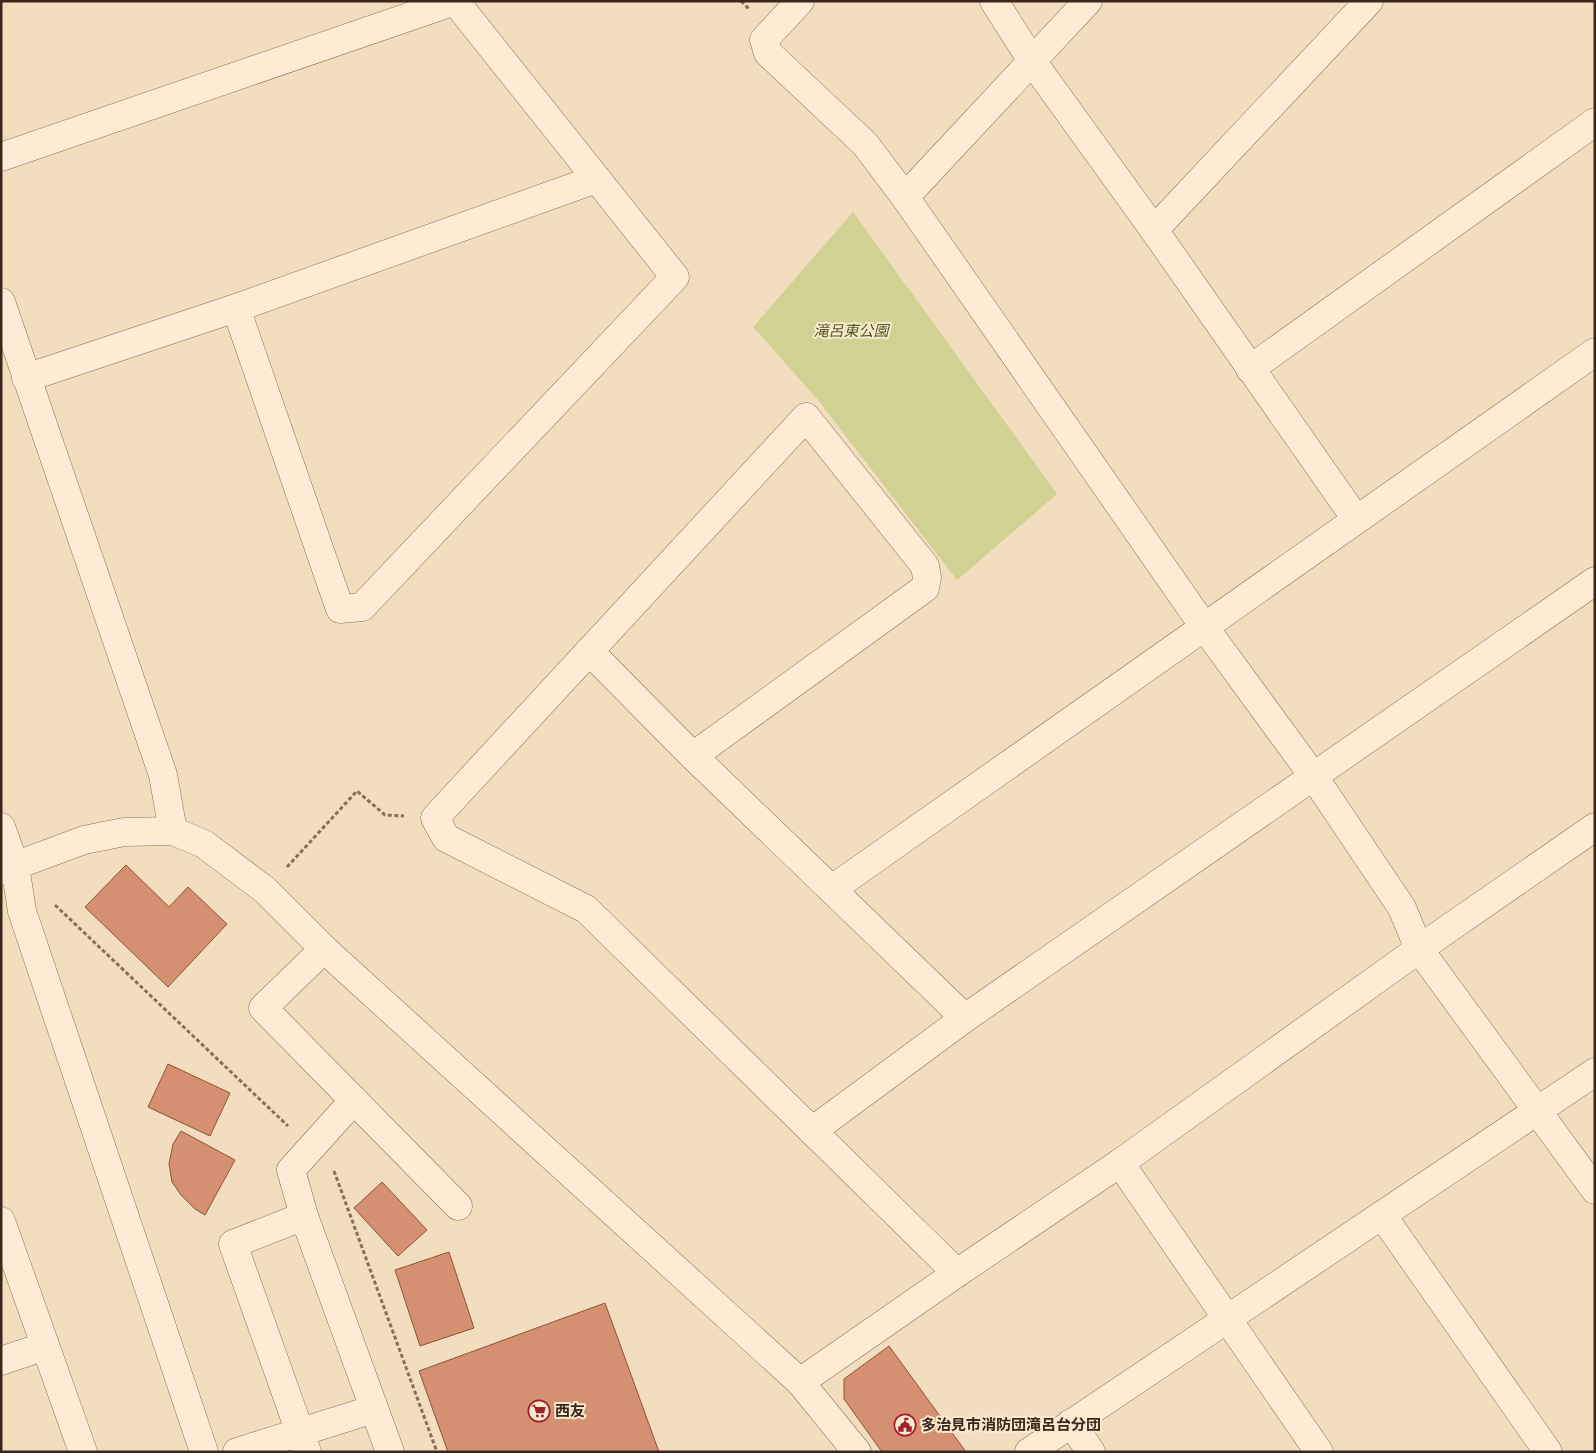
<svg xmlns="http://www.w3.org/2000/svg" width="1596" height="1453" font-family="Georgia,'Noto Sans JP',serif">
	<style>
		.green { fill: #d0d192 }
		.building { fill: #d49071; stroke: #8e5239 }
		.lines { fill: none; stroke-linecap: round; stroke-linejoin: round }
		.minor-casing { stroke: #8d6d55; stroke-width: 29 }
		.path { stroke: #8d6d55; stroke-width: 3; stroke-dasharray: 4 2.5; stroke-linecap: butt }
		.minor { stroke: #fcecd3; stroke-width: 28 }
		.labels { text-anchor: middle; stroke-width: 4; stroke-linejoin: round; paint-order: stroke }
		.park-label { font-size: 15px; font-style: italic; fill: #515920; stroke: #f9e9cf }
		.poi-label { font-size: 15px; font-weight: bold; fill: #3b271b; stroke: #f9e9cf; text-anchor: start }
	</style>
	<rect width="100%" height="100%" fill="#f2debf"/>
	<!-- green -->
	<path class="green" d="M 853,212 L 1057,494 L 957,580 L 818,400 L 753,327 Z"/>
	<!-- building -->
	<g class="building">
		<path d="M 126,865 L 169,907 L 188,887 L 227,924 L 168,987 L 85,907 Z"/>
		<path d="M 168,1064 L 230,1093 L 210,1136 L 148,1107 Z"/>
		<path d="M 181,1131 L 235,1160 L 205,1215 L 195,1209 L 181,1195 L 172,1182 L 169,1164 L 173,1144 Z"/>
		<path d="M 382,1182 L 427,1230 L 398,1256 L 354,1208 Z"/>
		<path d="M 449,1252 L 474,1328 L 420,1346 L 395,1270 Z"/>
		<path d="M 605,1303 L 659,1452 L 448,1452 L 419,1371 Z"/>
		<path d="M 889,1346 L 966,1452 L 882,1452 L 844,1399 L 844,1379 Z"/>
	</g>
	<g class="lines">
		<!-- minor casing -->
		<g class="minor-casing">
			<g id="minor">
				<path d="M 800,1 L 764,40 L 768,53 L 865,144 L 905,197"/>
				<path d="M 994,1 L 1032,61 L 1154,230 L 1356,519"/>
				<path d="M 1088,1 L 905,197 L 1205,628 L 1314,777 L 1402,908 L 1419,949 L 1595,1190"/>
				<path d="M 1,157 L 455,1 L 675,277 L 362,607 L 340,609 L 236,308"/>
				<path d="M 1154,230 L 1369,1"/>
				<path d="M 1,302 L 163,775 L 173,831"/>
				<path d="M 1250,369 L 1595,122"/>
				<path d="M 26,378 L 236,308 L 596,179"/>
				<path d="M 589,651 L 693,756 L 965,1018"/>
				<path d="M 693,756 L 925,588 L 927,578 L 925,566 L 806,417 L 435,818 L 446,838 L 586,909 L 957,1273"/>
				<path d="M 1,827 L 15,866 L 22,911 L 204,1452"/>
				<path d="M 1,871 L 84,840 L 124,832 L 173,831 L 204,844 L 265,890 L 324,949 L 800,1382 L 857,1452"/>
				<path d="M 832,889 L 1595,352"/>
				<path d="M 324,949 L 263,1008 L 458,1206"/>
				<path d="M 812,1131 L 965,1018 L 1595,581"/>
				<path d="M 1120,1163 L 1319,1452"/>
				<path d="M 1382,1215 L 1548,1452"/>
				<path d="M 304,1216 L 390,1452"/>
				<path d="M 1,1221 L 83,1452"/>
				<path d="M 1,1361 L 45,1346"/>
				<path d="M 800,1382 L 957,1273 L 1120,1163 L 1419,949 L 1595,827"/>
				<path d="M 1071,1423 L 1091,1452"/>
				<path d="M 237,1452 L 374,1409"/>
				<path d="M 307,1452 L 233,1244 L 304,1216 L 291,1170 L 354,1100"/>
				<path d="M 1029,1452 L 1595,1072"/>
			</g>
		</g>
		<!-- path -->
		<g class="path">
			<path d="M 741,1 L 749,9"/>
			<path d="M 287,867 L 357,791 L 385,815 L 404,816"/>
			<path d="M 55,905 L 288,1126"/>
			<path d="M 334,1171 L 437,1452"/>
		</g>
		<!-- minor -->
		<use href="#minor" class="minor"/>
	</g>
	<!-- icons -->
	<defs>
		<g id="supermarket-ring" transform="scale(1.125)"><circle r="9.5" fill="#f9e9cf" stroke="#a21f2e" stroke-width="1.5"/><path d="M-6-5.5h2.5l.6 2H6L4.5 2H-2.5L-4.4-4H-6ZM-1.5 3.2a1.3 1.3 0 1 0 .1 0ZM3 3.2a1.3 1.3 0 1 0 .1 0Z" fill="#a21f2e"/></g>
		<g id="civic-ring" transform="scale(1.125)"><circle r="9.5" fill="#f9e9cf" stroke="#a21f2e" stroke-width="1.5"/><path d="M-.6-6.5H3V-4.5H.6V-3L4-1V1h2V6H-6V1h2V-1L-.6-3ZM-1.2 2.5V6h2.4V2.5Z" fill="#a21f2e"/></g>
	</defs>
	<g fill-rule="evenodd">
		<use href="#supermarket-ring" x="539" y="1411"/>
		<use href="#civic-ring" x="905" y="1425"/>
	</g>
	<g class="labels">
		<!-- park labels -->
		<g class="park-label">
			<text x="851" y="336">滝呂東公園</text>
		</g>
		<!-- poi labels -->
		<g class="poi-label">
			<text x="555" y="1416">西友</text>
			<text x="921" y="1430">多治見市消防団滝呂台分団</text>
		</g>
	</g>
	<!-- border -->
	<rect width="1596" height="1453" fill="none" stroke="#3b271b" stroke-width="5"/>
</svg>
